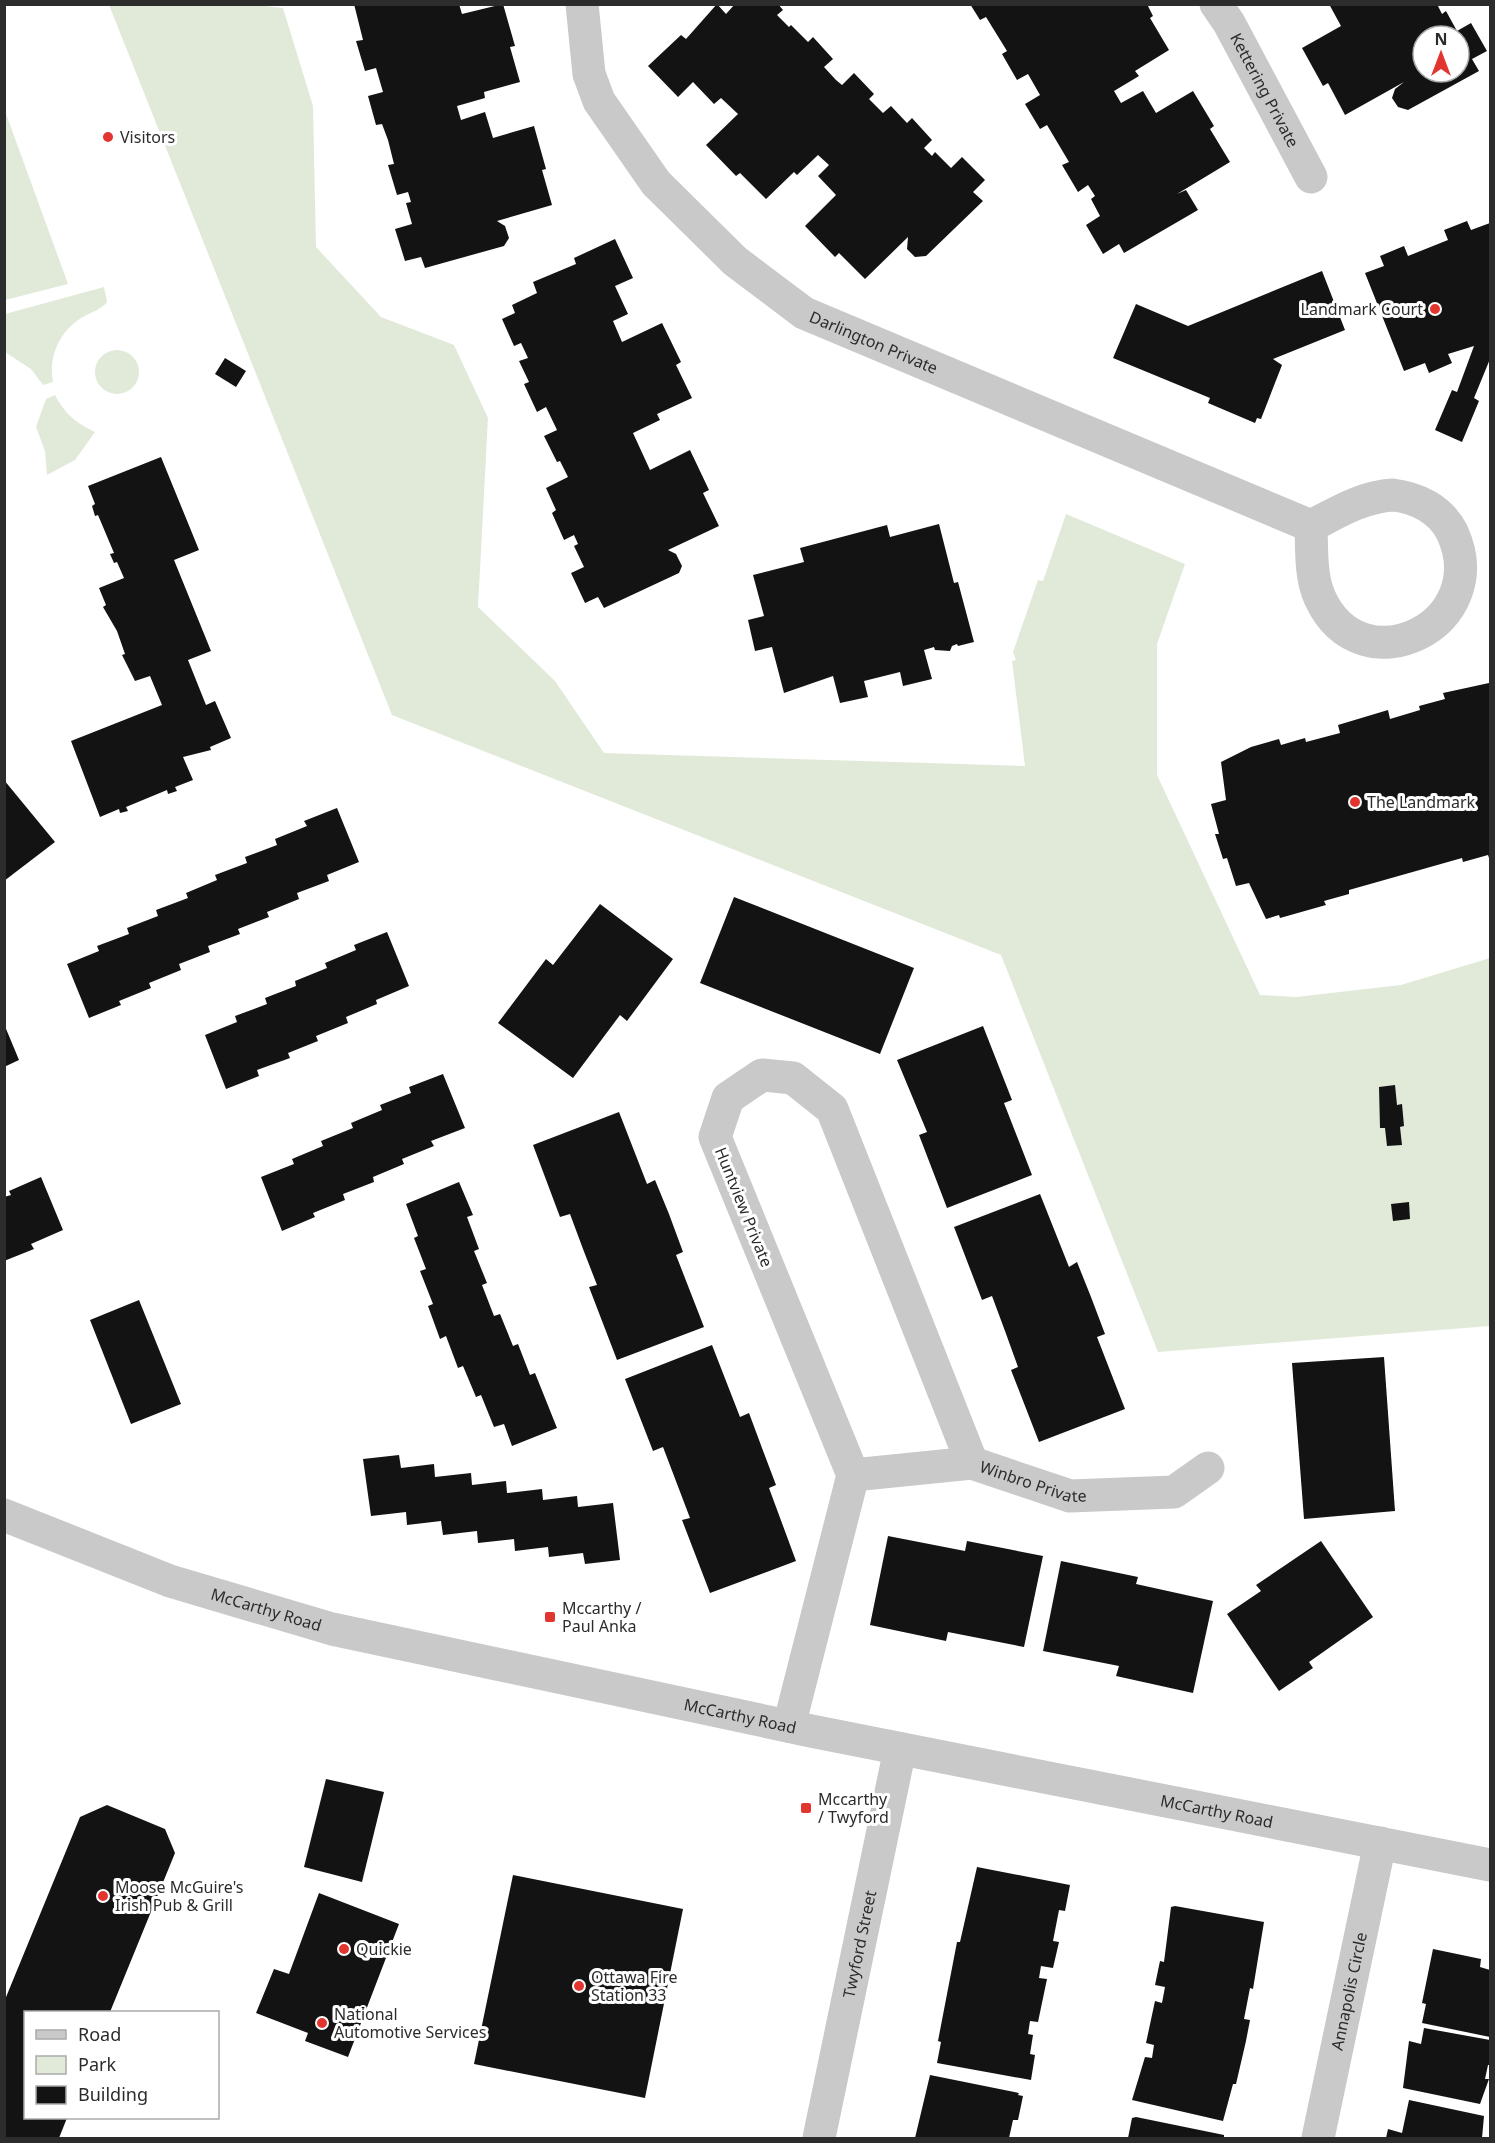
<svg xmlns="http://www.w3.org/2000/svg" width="1495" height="2143" font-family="'Noto Sans',sans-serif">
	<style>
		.green { fill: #e1ead9 }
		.building { fill: #131313; fill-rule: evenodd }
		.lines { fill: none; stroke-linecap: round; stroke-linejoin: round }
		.minor { stroke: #c9c9c9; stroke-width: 33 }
		.poi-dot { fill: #e23530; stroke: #fff; stroke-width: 2 }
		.labels { text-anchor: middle; stroke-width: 6; stroke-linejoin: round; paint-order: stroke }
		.street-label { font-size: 16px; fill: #2c2c2c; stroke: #fff }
		.poi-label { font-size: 16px; fill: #2c2c2c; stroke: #fff; text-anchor: start }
	</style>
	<rect width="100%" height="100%" fill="#fff"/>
	<!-- green -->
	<g class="green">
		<path d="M 247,4 L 283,8 L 313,106 L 316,247 L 381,317 L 454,345 L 488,418 L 478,607 L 555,681 L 604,753 L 1025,766 L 1012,661 L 1016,660 L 1013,652 L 1038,580 L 1043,581 L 1066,514 L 1185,564 L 1157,644 L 1157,775 L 1260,995 L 1296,997 L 1401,985 L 1490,958 L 1490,1326 L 1158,1352 L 1001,955 L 392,715 L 109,5 Z"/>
		<path d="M 5,111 L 68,284 L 5,300 L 4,300 Z"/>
		<path d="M 104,287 L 107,302 C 100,311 92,311 83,317 C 60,330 48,356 53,382 L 43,385 L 31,369 L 5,352 L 5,314 Z"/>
		<circle cx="117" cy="372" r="22"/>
		<path d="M 55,395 C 65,414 76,423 95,432 L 75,460 L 47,475 L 45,451 L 36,427 L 46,399 Z"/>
	</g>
	<!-- building -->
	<g class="building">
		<path d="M 354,4 L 459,4 L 462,14 L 503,4 L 515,46 L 510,47 L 520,82 L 484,92 L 485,98 L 457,106 L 461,120 L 485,112 L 493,138 L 534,126 L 546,169 L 542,170 L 552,205 L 497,221 L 505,226 L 509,238 L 504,246 L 425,268 L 421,257 L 405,261 L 395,229 L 412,224 L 406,203 L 411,202 L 408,192 L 397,195 L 388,165 L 394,164 L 388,140 L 382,124 L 376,125 L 368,96 L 383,92 L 376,68 L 365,71 L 356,41 L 363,40 Z"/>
		<path d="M 717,4 L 726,14 L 735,4 L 778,4 L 783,10 L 777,15 L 789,27 L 791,25 L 808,42 L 813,37 L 833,59 L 824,67 L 836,80 L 842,85 L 854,73 L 874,94 L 869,99 L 883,113 L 891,106 L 907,123 L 912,118 L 932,140 L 924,148 L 932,156 L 935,152 L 951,168 L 962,157 L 985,180 L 973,192 L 983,201 L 926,256 L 915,257 L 907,249 L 908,237 L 865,279 L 839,253 L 835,257 L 805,226 L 836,195 L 818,176 L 829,165 L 818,155 L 797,175 L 794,172 L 766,199 L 740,173 L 736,176 L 706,145 L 738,114 L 721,98 L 714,104 L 693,82 L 678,97 L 648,66 L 681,35 L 686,39 Z"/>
		<path d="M 970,4 L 1147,4 L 1153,16 L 1150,18 L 1169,50 L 1135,71 L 1139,76 L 1114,91 L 1121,103 L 1143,91 L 1156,113 L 1193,91 L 1214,126 L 1210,129 L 1230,162 L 1177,194 L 1186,190 L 1198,210 L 1124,253 L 1119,244 L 1103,254 L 1086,225 L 1100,216 L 1091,199 L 1095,196 L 1088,185 L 1078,192 L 1062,165 L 1069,162 L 1047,125 L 1040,129 L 1025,104 L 1040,95 L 1028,74 L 1017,80 L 1002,54 L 1007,51 L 986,17 L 980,20 Z"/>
		<path d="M 1329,4 L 1437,4 L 1442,14 L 1446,11 L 1457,31 L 1471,23 L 1487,51 L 1472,59 L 1479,71 L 1408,110 L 1398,107 L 1392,98 L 1395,89 L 1404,82 L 1345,115 L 1328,83 L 1323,86 L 1302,48 L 1341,26 ZM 1423,36 L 1459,36 L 1459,72 L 1423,72 Z"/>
		<path d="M 1467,221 L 1471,230 L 1490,223 L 1490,359 L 1474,398 L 1479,401 L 1462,442 L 1435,430 L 1452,390 L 1457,392 L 1474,346 L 1448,354 L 1452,363 L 1429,373 L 1425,363 L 1404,371 L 1365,273 L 1384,266 L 1380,256 L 1404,246 L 1408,256 L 1448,240 L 1444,230 Z"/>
		<path d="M 615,239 L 633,278 L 615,286 L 628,314 L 613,321 L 622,342 L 662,323 L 681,362 L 676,365 L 692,398 L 657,414 L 660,420 L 633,433 L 650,470 L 690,450 L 709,490 L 703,493 L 719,526 L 668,550 L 676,554 L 682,566 L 679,573 L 604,608 L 598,597 L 585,603 L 571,573 L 584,567 L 574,546 L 578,544 L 574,535 L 564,540 L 552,513 L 556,510 L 546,488 L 568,477 L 560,461 L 557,462 L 544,436 L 557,430 L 546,407 L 537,412 L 524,384 L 529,382 L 519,361 L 528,358 L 521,343 L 514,346 L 502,319 L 515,313 L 512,305 L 537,293 L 533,282 L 576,264 L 574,258 Z"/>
		<path d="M 1322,271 L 1345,330 L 1273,359 L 1282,365 L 1261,419 L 1257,418 L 1255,423 L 1208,403 L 1210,398 L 1113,358 L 1136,304 L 1188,326 Z"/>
		<path d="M 225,358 L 246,371 L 236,387 L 215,374 Z"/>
		<path d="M 161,457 L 199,550 L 174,560 L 211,651 L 188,660 L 206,705 L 215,701 L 231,738 L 210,747 L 211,750 L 183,757 L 193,780 L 175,787 L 177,791 L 168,794 L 167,790 L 126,807 L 128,811 L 120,813 L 119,809 L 100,817 L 71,741 L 162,705 L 150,676 L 135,681 L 122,655 L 125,654 L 117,631 L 103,607 L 106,605 L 99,588 L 124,578 L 117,562 L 114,563 L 110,554 L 114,553 L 98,515 L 95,516 L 92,506 L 95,504 L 88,486 Z"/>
		<path d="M 939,524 L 954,583 L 958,582 L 974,642 L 958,646 L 957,644 L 952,646 L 950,651 L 935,650 L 934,647 L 924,650 L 932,679 L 903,686 L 900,672 L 864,681 L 868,697 L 840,703 L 833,676 L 784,693 L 772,647 L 755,651 L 748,620 L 764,616 L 753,575 L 804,562 L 800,548 L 887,525 L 890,537 Z"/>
		<path d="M 1489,683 L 1490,861 L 1488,855 L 1463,862 L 1462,858 L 1349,890 L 1349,894 L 1324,901 L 1326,905 L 1280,918 L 1279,915 L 1266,919 L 1249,883 L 1236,886 L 1227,858 L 1223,859 L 1215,834 L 1219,834 L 1211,804 L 1226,800 L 1221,762 L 1251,747 L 1279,739 L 1281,745 L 1305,738 L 1306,742 L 1340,733 L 1338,725 L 1388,710 L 1390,719 L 1420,710 L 1419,706 L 1445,699 L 1443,693 Z"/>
		<path d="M 4,780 L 55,842 L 4,881 Z"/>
		<path d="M 337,808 L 359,862 L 327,875 L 329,881 L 297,893 L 299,899 L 267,912 L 269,917 L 238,929 L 240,934 L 208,946 L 210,952 L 179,964 L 181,970 L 149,983 L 151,988 L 119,1001 L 121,1005 L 89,1018 L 67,964 L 99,951 L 97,946 L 129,934 L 127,928 L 158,916 L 156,910 L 188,898 L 186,893 L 217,880 L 215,875 L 247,863 L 245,857 L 277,845 L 275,839 L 307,826 L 304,821 Z"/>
		<path d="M 734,897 L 914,968 L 880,1054 L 700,983 Z"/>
		<path d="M 600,904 L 673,959 L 627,1021 L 620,1015 L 573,1078 L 498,1023 L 546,959 L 553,965 Z"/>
		<path d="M 387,932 L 409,986 L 376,1000 L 377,1004 L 346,1017 L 348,1023 L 316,1036 L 318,1041 L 288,1053 L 290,1058 L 257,1070 L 259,1076 L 226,1089 L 205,1035 L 237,1022 L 235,1016 L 267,1004 L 265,998 L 296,986 L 295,981 L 327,968 L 325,963 L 356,950 L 354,945 Z"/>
		<path d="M 4,1024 L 19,1060 L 4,1067 Z"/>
		<path d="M 983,1026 L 1012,1100 L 1004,1103 L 1032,1175 L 947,1208 L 919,1135 L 927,1132 L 897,1060 Z"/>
		<path d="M 443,1074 L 465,1128 L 431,1141 L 434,1146 L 402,1159 L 404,1164 L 373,1177 L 374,1182 L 343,1194 L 345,1200 L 313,1213 L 315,1217 L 282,1231 L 261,1177 L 294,1164 L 292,1159 L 323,1146 L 321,1141 L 353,1128 L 351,1123 L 382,1110 L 380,1105 L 411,1093 L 409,1087 Z"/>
		<path d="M 1395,1085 L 1397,1105 L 1402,1104 L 1404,1126 L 1400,1127 L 1402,1145 L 1387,1146 L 1385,1128 L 1380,1128 L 1379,1087 Z"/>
		<path d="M 619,1112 L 647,1184 L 655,1180 L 669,1214 L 683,1252 L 676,1255 L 704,1327 L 617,1360 L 589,1287 L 597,1285 L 583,1249 L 570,1214 L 560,1217 L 533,1145 Z"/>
		<path d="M 41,1177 L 63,1230 L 31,1244 L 34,1249 L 4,1261 L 4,1197 L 11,1195 L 9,1191 Z"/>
		<path d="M 459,1182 L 473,1215 L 467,1217 L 479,1249 L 474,1251 L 487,1283 L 482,1285 L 494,1316 L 500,1314 L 513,1346 L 518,1344 L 530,1375 L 535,1373 L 557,1428 L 512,1446 L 504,1424 L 494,1427 L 481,1395 L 476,1397 L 463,1366 L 458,1368 L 446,1336 L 440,1339 L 428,1306 L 433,1304 L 420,1271 L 426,1269 L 414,1238 L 418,1236 L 406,1204 Z"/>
		<path d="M 1040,1194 L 1069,1267 L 1077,1262 L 1091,1297 L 1105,1334 L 1097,1337 L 1125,1409 L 1039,1442 L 1011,1370 L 1018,1367 L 1005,1331 L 992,1296 L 982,1300 L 954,1227 Z"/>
		<path d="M 1409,1202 L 1410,1219 L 1393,1221 L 1391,1204 Z"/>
		<path d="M 139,1300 L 181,1404 L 131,1424 L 90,1320 Z"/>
		<path d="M 712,1345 L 740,1417 L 749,1413 L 762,1448 L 776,1485 L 769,1488 L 796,1561 L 710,1593 L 682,1520 L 690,1518 L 663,1447 L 653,1451 L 625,1379 Z"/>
		<path d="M 1384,1357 L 1395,1511 L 1304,1519 L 1292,1363 Z"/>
		<path d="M 399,1455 L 401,1468 L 434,1464 L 435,1477 L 471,1473 L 472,1485 L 506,1481 L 507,1493 L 542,1489 L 543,1500 L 577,1496 L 578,1507 L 613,1503 L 620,1560 L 585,1564 L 583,1553 L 549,1557 L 548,1547 L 515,1551 L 514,1539 L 478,1543 L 477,1531 L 443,1535 L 441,1521 L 407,1525 L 406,1512 L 371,1516 L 363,1459 Z"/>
		<path d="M 888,1536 L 965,1551 L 967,1541 L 1043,1556 L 1024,1647 L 948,1632 L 946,1641 L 870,1625 Z"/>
		<path d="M 1321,1541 L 1373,1617 L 1309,1662 L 1313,1668 L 1279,1691 L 1227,1614 L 1261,1591 L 1256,1585 Z"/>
		<path d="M 1061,1561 L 1138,1577 L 1136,1584 L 1213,1601 L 1193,1693 L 1116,1676 L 1119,1666 L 1043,1651 Z"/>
		<path d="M 326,1779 L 384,1792 L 362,1882 L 304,1867 Z"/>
		<path d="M 107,1805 L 165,1829 L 175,1853 L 110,2012 L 26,2012 L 26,2118 L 67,2118 L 59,2138 L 4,2138 L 4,2002 L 80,1817 Z"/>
		<path d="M 977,1867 L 1070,1885 L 1065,1911 L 1059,1910 L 1053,1941 L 1059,1942 L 1053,1968 L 1041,1966 L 1039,1978 L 1047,1979 L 1038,2022 L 1030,2021 L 1028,2034 L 1033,2035 L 1030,2054 L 1035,2055 L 1031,2080 L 937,2063 L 941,2042 L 938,2041 L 957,1942 L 960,1942 Z"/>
		<path d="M 513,1875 L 683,1909 L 645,2098 L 474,2064 Z"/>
		<path d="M 319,1893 L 399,1924 L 348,2057 L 305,2041 L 308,2033 L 256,2013 L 274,1969 L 289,1974 Z"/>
		<path d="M 1175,1906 L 1264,1922 L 1253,1989 L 1250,1988 L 1244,2019 L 1250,2020 L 1246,2041 L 1236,2084 L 1233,2084 L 1223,2121 L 1132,2100 L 1145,2057 L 1152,2058 L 1154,2045 L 1146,2043 L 1155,2001 L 1162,2003 L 1165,1987 L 1155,1985 L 1160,1961 L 1164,1962 L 1171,1907 Z"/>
		<path d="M 1433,1949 L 1481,1959 L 1480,1967 L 1490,1970 L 1490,2037 L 1422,2023 L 1426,2004 L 1422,2003 Z"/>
		<path d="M 1424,2028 L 1490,2040 L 1490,2065 L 1488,2065 L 1485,2079 L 1489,2079 L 1480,2104 L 1403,2088 L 1409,2041 L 1421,2044 Z"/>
		<path d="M 930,2075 L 1019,2093 L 1018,2095 L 1023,2096 L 1018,2120 L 1013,2120 L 1009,2138 L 915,2138 Z"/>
		<path d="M 1409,2100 L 1484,2116 L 1482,2138 L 1386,2138 L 1388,2129 L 1402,2133 Z"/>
		<path d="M 1136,2117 L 1224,2135 L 1224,2138 L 1128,2138 L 1132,2118 Z"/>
	</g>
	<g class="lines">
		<!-- minor -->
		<g class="minor">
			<path id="s1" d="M 582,4 L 589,74 L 599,101 L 656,183 L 735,261 L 804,313 L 1311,526"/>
			<path id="s2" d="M 1216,4 L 1229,23 L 1311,177"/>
			<path d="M 1393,495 C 1417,498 1440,509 1452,532 C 1495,624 1362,690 1320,598 C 1310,576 1312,549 1311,526 C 1338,512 1362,497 1393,495 Z"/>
			<path id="s3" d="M 853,1475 L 972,1463 L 1070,1496 L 1174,1492 L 1208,1468"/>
			<path id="s4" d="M 4,1515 L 170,1581 L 332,1629 L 811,1731 L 1490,1865"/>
			<path d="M 789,1726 L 853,1475 L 715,1137 L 728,1098 L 762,1075 L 793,1078 L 832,1109 L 972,1463"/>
			<path id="s5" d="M 819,2138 L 900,1749"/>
			<path id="s6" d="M 1318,2138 L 1380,1843"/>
		</g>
	</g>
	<!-- markers -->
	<g class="poi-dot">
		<circle cx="108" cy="137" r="6"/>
		<circle cx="1435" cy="309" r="6"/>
		<circle cx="1355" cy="802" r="6"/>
		<rect x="544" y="1611" width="12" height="12" rx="3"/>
		<rect x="800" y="1802" width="12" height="12" rx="3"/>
		<circle cx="103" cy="1896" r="6"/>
		<circle cx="344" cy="1949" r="6"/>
		<circle cx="579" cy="1986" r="6"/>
		<circle cx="322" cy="2023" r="6"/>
	</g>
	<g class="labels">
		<!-- street labels -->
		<g class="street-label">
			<text dy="6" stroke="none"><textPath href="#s2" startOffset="99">Kettering Private</textPath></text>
			<text dy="6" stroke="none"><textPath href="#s1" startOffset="472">Darlington Private</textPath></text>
			<text transform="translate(744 1207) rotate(68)" y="6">Huntview Private</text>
			<text dy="6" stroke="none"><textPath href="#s3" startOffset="184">Winbro Private</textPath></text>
			<text dy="6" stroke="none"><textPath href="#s4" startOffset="279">McCarthy Road</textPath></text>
			<text dy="6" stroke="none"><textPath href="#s4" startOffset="765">McCarthy Road</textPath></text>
			<text dy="6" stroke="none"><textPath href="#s4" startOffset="1251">McCarthy Road</textPath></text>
			<text dy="6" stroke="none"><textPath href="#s5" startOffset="198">Twyford Street</textPath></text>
			<text dy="6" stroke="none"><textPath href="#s6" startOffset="150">Annapolis Circle</textPath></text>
		</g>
		<!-- poi labels -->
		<g class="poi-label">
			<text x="120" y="143">Visitors</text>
			<text x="1423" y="315" text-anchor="end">Landmark Court</text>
			<text x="1367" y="808">The Landmark</text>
			<text x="562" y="1614">Mccarthy /<tspan x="562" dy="18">Paul Anka</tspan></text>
			<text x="818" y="1805">Mccarthy<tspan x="818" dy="18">/ Twyford</tspan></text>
			<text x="115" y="1893">Moose McGuire's<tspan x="115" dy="18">Irish Pub &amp; Grill</tspan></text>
			<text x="356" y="1955">Quickie</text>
			<text x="591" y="1983">Ottawa Fire<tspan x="591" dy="18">Station 33</tspan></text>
			<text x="334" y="2020">National<tspan x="334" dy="18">Automotive Services</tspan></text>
		</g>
	</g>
	<!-- border -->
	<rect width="1495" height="2143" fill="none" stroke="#2c2c2c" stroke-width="12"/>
	<!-- legend -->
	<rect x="24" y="2011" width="195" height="108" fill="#ffffff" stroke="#ababab" stroke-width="1.5"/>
	<rect x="36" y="2030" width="30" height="9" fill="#c9c9c9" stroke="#ababab" stroke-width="1.5"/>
	<text x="78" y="2041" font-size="18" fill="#2c2c2c">Road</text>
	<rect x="36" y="2056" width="30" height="18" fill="#e1ead9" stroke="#ababab" stroke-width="1.5"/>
	<text x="78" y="2071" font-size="18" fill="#2c2c2c">Park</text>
	<rect x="36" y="2086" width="30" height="18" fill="#131313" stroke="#ababab" stroke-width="1.5"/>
	<text x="78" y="2101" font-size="18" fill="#2c2c2c">Building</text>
	<!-- north arrow -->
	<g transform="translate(1441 54)"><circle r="28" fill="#ffffff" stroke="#ababab" stroke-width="1.5"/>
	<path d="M0-4.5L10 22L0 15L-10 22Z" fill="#e23530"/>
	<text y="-9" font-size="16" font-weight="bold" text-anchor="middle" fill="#2c2c2c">N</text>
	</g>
</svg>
